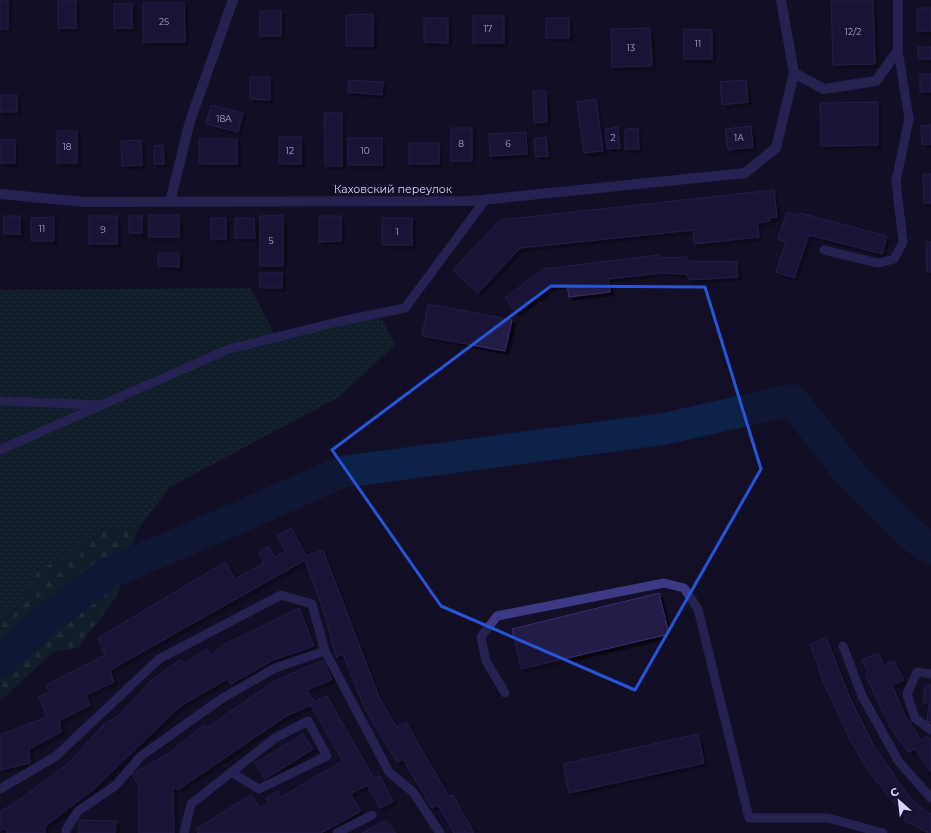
<svg xmlns="http://www.w3.org/2000/svg" width="931" height="833" font-family="Montserrat,sans-serif">
	<style>
		.grass { fill: url(#grass-dots) }
		.forest { fill: url(#forest-firs) }
		.lines { fill: none; stroke-linecap: round; stroke-linejoin: round }
		.river { stroke: #0c2248; stroke-width: 32 }
		.building { fill: #241b47; stroke: #3b2d73; filter: url(#shadow) }
		.service { stroke: #3d3a85; stroke-width: 9 }
		.minor { stroke: #3d3a85; stroke-width: 10 }
		.marked { fill: none; stroke: #2655da; stroke-width: 3; stroke-linejoin: round }
		.labels { text-anchor: middle; stroke-width: 4; stroke-linejoin: round; paint-order: stroke }
		.number-label { font-size: 9px; fill: #aca6d1 }
		.street-label { font-size: 11px; fill: #d9d4ff; stroke: #130f26 }
	</style>
	<defs>
		<pattern id="grass-dots" width="8" height="8" patternUnits="userSpaceOnUse"><rect width="8" height="8" fill="#12302f"/><path d="M2 2h.1M6 6h.1" fill="none" stroke="#344d4e" stroke-width="1.8" stroke-linecap="round"/></pattern>
		<pattern id="forest-firs" width="22" height="20" patternUnits="userSpaceOnUse"><rect width="22" height="20" fill="#12302f"/><path d="M5 1l3.5 6h-7zM16 11l3.5 6h-7z" fill="#344d4e"/></pattern>
		<filter id="shadow"><feDropShadow dx="3.5" dy="3.5" stdDeviation="0" flood-color="#0009"/></filter>
	</defs>
	<rect width="100%" height="100%" fill="#130f26"/>
	<!-- grass -->
	<path class="grass" d="M 250,288 L 274,333 L 381,318 L 395,345 L 339,397 L 170,487 L 137,530 L 110,527 L 37,572 L 14,615 L 0,611 L 0,290 Z"/>
	<!-- forest -->
	<path class="forest" d="M 110,527 L 137,530 L 117,596 L 78,648 L 53,652 L 0,701 L 0,611 L 14,615 L 37,572 Z"/>
	<g class="lines">
		<!-- river -->
		<path class="river" d="M 0,662 L 43,622 L 108,573 L 185,541 L 342,472 L 663,429 L 792,400 L 852,476 L 913,536 L 931,549"/>
	</g>
	<!-- building -->
	<g class="building">
		<rect x="0" y="0" width="8" height="29"/>
		<rect x="58" y="0" width="18" height="28"/>
		<path d="M 831,0 L 873,0 L 875,64 L 833,65 Z"/>
		<path d="M 143,3 L 184,3 L 185,42 L 143,42 Z"/>
		<rect x="114" y="4" width="18" height="24"/>
		<rect x="917" y="8" width="14" height="23"/>
		<rect x="260" y="11" width="21" height="25"/>
		<path d="M 373,14 L 373,46 L 346,46 L 346,15 Z"/>
		<rect x="473" y="16" width="31" height="27"/>
		<path d="M 424,18 L 448,18 L 448,43 L 424,42 Z"/>
		<rect x="546" y="18" width="23" height="20"/>
		<path d="M 650,28 L 652,66 L 612,67 L 611,29 Z"/>
		<path d="M 684,29 L 712,30 L 712,59 L 684,59 Z"/>
		<rect x="918" y="47" width="13" height="12"/>
		<rect x="920" y="74" width="11" height="18"/>
		<path d="M 250,77 L 270,77 L 270,100 L 250,99 Z"/>
		<path d="M 349,80 L 383,82 L 382,95 L 348,92 Z"/>
		<path d="M 746,80 L 748,102 L 722,105 L 720,82 Z"/>
		<path d="M 533,91 L 546,91 L 547,122 L 534,123 Z"/>
		<rect x="0" y="95" width="17" height="17"/>
		<path d="M 596,99 L 603,151 L 584,153 L 577,102 Z"/>
		<path d="M 878,102 L 878,145 L 821,146 L 820,103 Z"/>
		<path d="M 211,105 L 243,113 L 238,132 L 206,124 Z"/>
		<path d="M 324,113 L 342,113 L 342,166 L 325,166 Z"/>
		<path d="M 931,125 L 931,144 L 922,145 L 921,126 Z"/>
		<path d="M 751,126 L 753,147 L 728,150 L 725,129 Z"/>
		<path d="M 618,127 L 620,148 L 607,149 L 605,129 Z"/>
		<rect x="451" y="128" width="21" height="33"/>
		<path d="M 638,128 L 639,149 L 625,149 L 625,129 Z"/>
		<rect x="57" y="131" width="20" height="32"/>
		<path d="M 526,132 L 527,154 L 490,156 L 489,134 Z"/>
		<rect x="279" y="137" width="22" height="27"/>
		<path d="M 546,137 L 548,156 L 536,157 L 534,139 Z"/>
		<rect x="348" y="138" width="34" height="27"/>
		<rect x="199" y="139" width="38" height="25"/>
		<rect x="0" y="140" width="15" height="23"/>
		<path d="M 141,140 L 142,165 L 122,166 L 121,141 Z"/>
		<rect x="409" y="143" width="30" height="21"/>
		<path d="M 163,145 L 164,164 L 154,164 L 154,146 Z"/>
		<path d="M 923,174 L 931,174 L 931,203 L 924,203 Z"/>
		<path d="M 774,190 L 777,217 L 769,218 L 770,221 L 757,223 L 759,237 L 694,244 L 693,230 L 520,248 L 478,293 L 453,270 L 500,220 Z"/>
		<path d="M 787,212 L 799,216 L 800,213 L 887,236 L 882,254 L 809,235 L 794,278 L 776,272 L 786,242 L 778,239 Z"/>
		<rect x="149" y="215" width="30" height="22"/>
		<path d="M 283,215 L 283,266 L 260,266 L 260,216 Z"/>
		<rect x="4" y="216" width="16" height="18"/>
		<rect x="89" y="216" width="28" height="28"/>
		<rect x="129" y="216" width="13" height="17"/>
		<path d="M 319,216 L 341,216 L 341,241 L 319,242 Z"/>
		<path d="M 54,217 L 54,241 L 31,241 L 31,218 Z"/>
		<rect x="211" y="218" width="15" height="21"/>
		<path d="M 235,218 L 254,218 L 255,238 L 235,238 Z"/>
		<rect x="382" y="218" width="30" height="27"/>
		<path d="M 926,242 L 931,242 L 931,272 L 927,272 Z"/>
		<path d="M 158,253 L 179,253 L 179,267 L 158,266 Z"/>
		<path d="M 659,255 L 659,258 L 686,257 L 688,261 L 737,262 L 738,277 L 689,280 L 687,274 L 661,273 L 608,279 L 610,292 L 569,297 L 567,284 L 552,286 L 516,313 L 505,298 L 543,269 Z"/>
		<rect x="260" y="273" width="22" height="15"/>
		<path d="M 428,304 L 512,320 L 505,351 L 422,336 Z"/>
		<path d="M 291,528 L 307,556 L 323,550 L 379,697 L 397,727 L 406,722 L 449,797 L 453,795 L 474,833 L 454,833 L 438,805 L 432,808 L 403,759 L 397,762 L 364,707 L 343,654 L 336,657 L 325,615 L 305,560 L 110,670 L 114,682 L 86,695 L 90,705 L 59,721 L 61,732 L 29,749 L 30,763 L 0,770 L 0,735 L 47,717 L 39,696 L 49,692 L 46,685 L 105,655 L 98,638 L 225,562 L 235,579 L 264,563 L 259,552 L 268,546 L 275,557 L 286,551 L 277,536 Z"/>
		<path d="M 659,593 L 669,634 L 521,669 L 512,629 Z"/>
		<path d="M 299,608 L 314,646 L 273,660 L 231,684 L 227,679 L 180,706 L 94,789 L 45,826 L 45,833 L 7,833 L 6,828 L 0,830 L 0,812 L 22,798 L 71,761 L 104,724 L 117,717 L 153,679 L 180,660 L 185,663 L 206,649 L 212,655 L 223,645 Z"/>
		<path d="M 826,637 L 850,698 L 873,744 L 910,798 L 927,812 L 931,814 L 931,833 L 928,833 L 905,821 L 905,816 L 874,778 L 852,744 L 821,676 L 818,666 L 810,645 Z"/>
		<path d="M 878,653 L 884,665 L 894,661 L 904,680 L 892,685 L 905,715 L 921,740 L 927,736 L 931,741 L 931,772 L 915,749 L 909,752 L 896,736 L 889,725 L 865,674 L 868,672 L 862,660 Z"/>
		<path d="M 323,660 L 332,679 L 307,690 L 315,702 L 327,696 L 374,778 L 380,776 L 393,801 L 380,808 L 367,785 L 350,794 L 361,811 L 321,833 L 198,833 L 196,829 L 251,795 L 260,807 L 269,803 L 266,798 L 278,791 L 281,797 L 343,761 L 311,705 L 286,716 L 179,789 L 173,788 L 174,833 L 139,833 L 138,789 L 140,789 L 132,774 L 168,754 L 204,725 L 208,727 L 275,681 Z"/>
		<path d="M 925,685 L 931,685 L 931,722 L 927,722 L 929,703 L 923,703 Z"/>
		<path d="M 303,734 L 313,749 L 265,779 L 255,763 Z"/>
		<path d="M 698,734 L 704,763 L 569,793 L 563,764 Z"/>
		<path d="M 79,820 L 116,821 L 115,833 L 78,833 Z"/>
		<path d="M 386,820 L 396,833 L 362,833 Z"/>
	</g>
	<g class="lines">
		<!-- service -->
		<g class="service">
			<path d="M 824,250 L 878,263 L 894,259 L 903,242 L 896,181 L 909,119 L 898,50"/>
			<path d="M 0,401 L 101,405"/>
			<path d="M 0,450 L 229,349 L 337,322 L 405,308 L 486,199"/>
			<path d="M 843,646 L 862,696 L 899,762 L 931,798"/>
			<path d="M 931,674 L 917,672 L 907,694 L 915,718 L 931,730"/>
			<path d="M 505,693 L 486,661 L 481,637 L 497,616 L 664,583 L 684,588 L 698,609 L 749,818 L 828,818 L 883,833"/>
			<path d="M 0,789 L 56,756 L 159,659 L 281,595 L 312,604 L 325,651 L 389,772 L 413,792 L 440,833"/>
			<path d="M 66,833 L 66,830 L 78,811 L 115,786 L 141,756 L 221,699 L 275,668 L 325,651"/>
			<path d="M 184,833 L 191,804 L 275,738 L 308,721 L 327,756 L 259,789 L 231,772"/>
			<path d="M 337,833 L 372,815"/>
		</g>
		<!-- minor -->
		<g class="minor">
			<path d="M 794,73 L 824,89 L 876,81 L 898,50 L 898,0"/>
			<path d="M 0,194 L 84,202 L 472,201 L 745,173 L 776,148 L 794,73 L 781,0"/>
			<path d="M 170,202 L 190,121 L 233,0"/>
		</g>
	</g>
	<!-- marked area -->
	<path d="M0 0H931V833H0ZM 551,286 L 705,287 L 761,469 L 635,690 L 441,606 L 332,450 Z" fill="#130f26" fill-opacity=".55" fill-rule="evenodd"/>
	<path class="marked" d="M 551,286 L 705,287 L 761,469 L 635,690 L 441,606 L 332,450 Z"/>
	<g class="labels">
		<!-- number labels -->
		<g class="number-label">
			<text x="164" y="25">25</text>
			<text x="488" y="32">17</text>
			<text x="853" y="35">12/2</text>
			<text x="698" y="47">11</text>
			<text x="631" y="51">13</text>
			<text x="224" y="122">18А</text>
			<text x="613" y="141">2</text>
			<text x="739" y="141">1А</text>
			<text x="461" y="147">8</text>
			<text x="508" y="147">6</text>
			<text x="67" y="150">18</text>
			<text x="290" y="154">12</text>
			<text x="365" y="154">10</text>
			<text x="42" y="232">11</text>
			<text x="103" y="233">9</text>
			<text x="397" y="235">1</text>
			<text x="271" y="244">5</text>
		</g>
		<!-- street labels -->
		<g class="street-label">
			<text x="393" y="193">Каховский переулок</text>
		</g>
	</g>
	<!-- north arrow -->
	<g transform="translate(899 801) rotate(332)" stroke="#130f26" stroke-width="3" paint-order="stroke">
	<path d="M0-3L7 15L0 10L-7 15Z" fill="#d9d4ff"/>
	<text y="-6" font-size="11" font-weight="bold" text-anchor="middle" fill="#d9d4ff">С</text>
	</g>
</svg>
